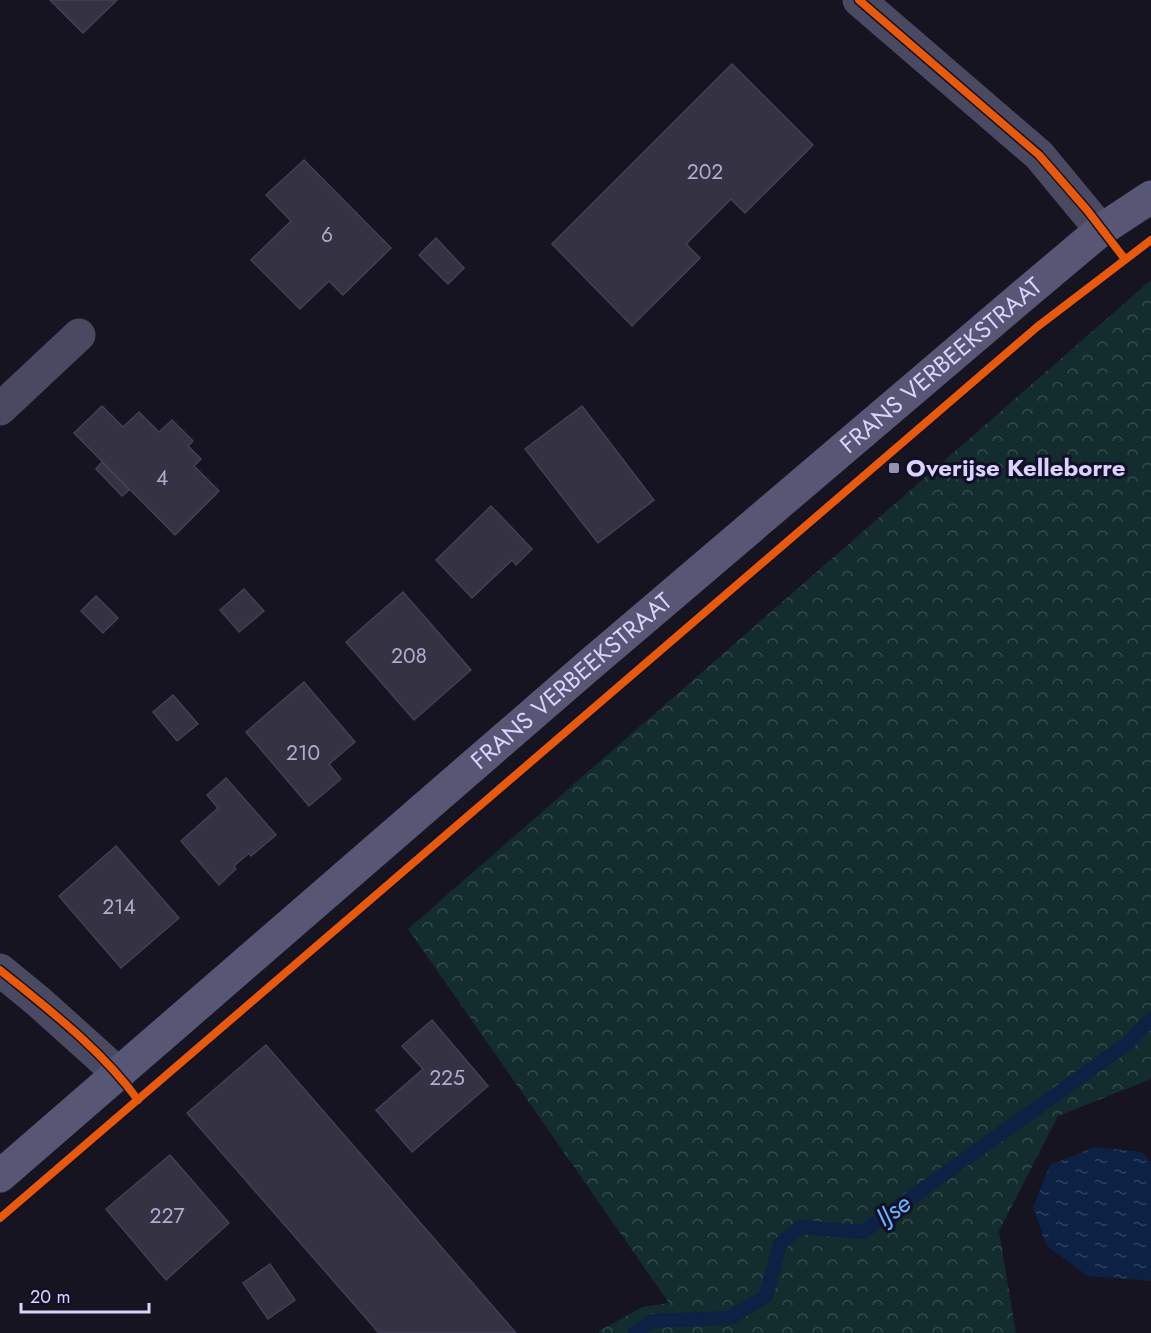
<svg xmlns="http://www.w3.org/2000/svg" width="1151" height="1333" font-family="Jost,sans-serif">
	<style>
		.forest { fill: url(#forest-crowns) }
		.water { fill: url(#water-ripples) }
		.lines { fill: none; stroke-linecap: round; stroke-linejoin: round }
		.stream { stroke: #0d2144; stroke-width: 14 }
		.building { fill: #343243; stroke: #433f54; stroke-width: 1.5 }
		.minor { stroke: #4a4962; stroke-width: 33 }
		.secondary { stroke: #575674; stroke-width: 33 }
		.cycleway-casing { stroke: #130f26; stroke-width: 11 }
		.cycleway { stroke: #e8590c; stroke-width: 8 }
		.poi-dot { fill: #9591b1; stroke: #130f26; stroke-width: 2 }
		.labels { text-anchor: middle; stroke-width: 6; stroke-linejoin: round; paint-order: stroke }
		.number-label { font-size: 21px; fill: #b0acd0 }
		.street-label { font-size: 24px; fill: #d9d4ff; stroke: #130f26 }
		.poi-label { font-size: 24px; font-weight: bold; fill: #d9d4ff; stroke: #130f26; text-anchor: start }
		.water-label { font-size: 26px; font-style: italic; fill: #62b6ff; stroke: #130f26 }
	</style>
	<defs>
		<pattern id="forest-crowns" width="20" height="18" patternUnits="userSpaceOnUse" patternTransform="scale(1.5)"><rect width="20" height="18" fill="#132c2d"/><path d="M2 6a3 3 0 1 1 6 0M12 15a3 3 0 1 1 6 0" fill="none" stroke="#354a4c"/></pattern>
		<pattern id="water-ripples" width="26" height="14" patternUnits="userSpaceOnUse" patternTransform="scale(1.5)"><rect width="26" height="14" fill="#0d2144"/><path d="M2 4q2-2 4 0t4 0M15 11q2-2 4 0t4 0" fill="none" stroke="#304060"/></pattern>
	</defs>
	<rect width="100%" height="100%" fill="#161421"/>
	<!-- forest -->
	<path class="forest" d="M 1151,280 L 1151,1079 L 1058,1116 L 999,1231 L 1016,1333 L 599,1333 L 599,1331 L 642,1307 L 669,1303 L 408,929 Z"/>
	<!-- water -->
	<path class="water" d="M 1095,1147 L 1142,1152 L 1151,1162 L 1151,1281 L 1088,1276 L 1047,1246 L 1033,1208 L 1050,1165 Z"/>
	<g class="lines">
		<!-- stream -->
		<path class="stream" d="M 635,1333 L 652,1321 L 730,1318 L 766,1296 L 780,1244 L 801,1227 L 863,1232 L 1128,1043 L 1151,1019"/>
	</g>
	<!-- building -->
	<g class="building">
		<path d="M 50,0 L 117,0 L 83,33 Z"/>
		<path d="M 732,64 L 813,145 L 745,213 L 731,199 L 686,244 L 700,258 L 632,326 L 552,244 Z"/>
		<path d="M 304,160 L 391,248 L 343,295 L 329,281 L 300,309 L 251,260 L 291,221 L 266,195 Z"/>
		<path d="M 436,238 L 464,268 L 448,284 L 419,255 Z"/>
		<path d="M 102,406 L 123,427 L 139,412 L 159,432 L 172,420 L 193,441 L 188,446 L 201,459 L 194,466 L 219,491 L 175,535 L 74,433 Z"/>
		<path d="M 582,406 L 654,500 L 598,543 L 525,449 Z"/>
		<path d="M 102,462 L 129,490 L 122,496 L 96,469 Z"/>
		<path d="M 491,506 L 532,549 L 516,565 L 512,560 L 472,598 L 436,560 Z"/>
		<path d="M 244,589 L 264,611 L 239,632 L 220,610 Z"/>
		<path d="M 403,592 L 471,670 L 414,720 L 346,642 Z"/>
		<path d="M 96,596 L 118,618 L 103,633 L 81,611 Z"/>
		<path d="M 304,682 L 355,742 L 329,764 L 341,779 L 309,806 L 246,732 Z"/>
		<path d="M 173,695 L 198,724 L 177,741 L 153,712 Z"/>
		<path d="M 226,778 L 276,835 L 251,856 L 249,853 L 234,866 L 236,869 L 219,885 L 181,841 L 218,808 L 207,795 Z"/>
		<path d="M 116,846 L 179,918 L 121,968 L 59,896 Z"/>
		<path d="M 432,1020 L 488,1086 L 412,1152 L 376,1110 L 423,1069 L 402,1046 Z"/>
		<path d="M 266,1045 L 516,1333 L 379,1333 L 187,1113 Z"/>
		<path d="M 170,1155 L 229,1223 L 166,1280 L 106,1209 Z"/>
		<path d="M 270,1264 L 295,1300 L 268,1319 L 243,1283 Z"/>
	</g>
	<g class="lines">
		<!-- minor -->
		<g class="minor">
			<path d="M 859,0 L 1039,155 L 1101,230"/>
			<path d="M 0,409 L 79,335"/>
			<path d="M 0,970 L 39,1002 L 119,1074"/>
		</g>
		<!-- secondary -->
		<path class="secondary" id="s1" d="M 0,1176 L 587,667 L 1019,299 L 1101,230 L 1151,197"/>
		<!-- cycleway casing -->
		<g class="cycleway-casing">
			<g id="cycleway">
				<path d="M 859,0 L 1039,155 L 1087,210 L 1124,258"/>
				<path d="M 0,970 C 48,1009 101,1049 138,1100"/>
				<path d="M 0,1218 L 1037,327 L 1151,240"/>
			</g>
		</g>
		<!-- cycleway -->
		<use href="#cycleway" class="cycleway"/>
	</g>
	<!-- markers -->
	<rect class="poi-dot" x="888" y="462" width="12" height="12" rx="3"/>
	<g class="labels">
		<!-- number labels -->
		<g class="number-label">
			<text x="705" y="179">202</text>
			<text x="327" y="242">6</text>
			<text x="162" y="485">4</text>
			<text x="409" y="663">208</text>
			<text x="303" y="760">210</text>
			<text x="119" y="914">214</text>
			<text x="447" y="1085">225</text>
			<text x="167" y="1223">227</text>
		</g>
		<!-- street labels -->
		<g class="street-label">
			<text dy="8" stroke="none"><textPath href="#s1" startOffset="1242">FRANS VERBEEKSTRAAT</textPath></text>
			<text dy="8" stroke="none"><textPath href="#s1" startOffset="756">FRANS VERBEEKSTRAAT</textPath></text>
		</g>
		<!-- poi labels -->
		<g class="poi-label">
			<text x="906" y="476">Overijse Kelleborre</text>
		</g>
		<!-- water labels -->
		<g class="water-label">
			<text transform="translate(893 1210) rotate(-35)" y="9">IJse</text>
		</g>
	</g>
	<!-- scale -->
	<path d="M21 1303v9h128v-9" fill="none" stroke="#d9d4ff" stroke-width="3"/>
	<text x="30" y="1303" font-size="18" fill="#d9d4ff" stroke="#130f26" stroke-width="4.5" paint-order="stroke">20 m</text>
</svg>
